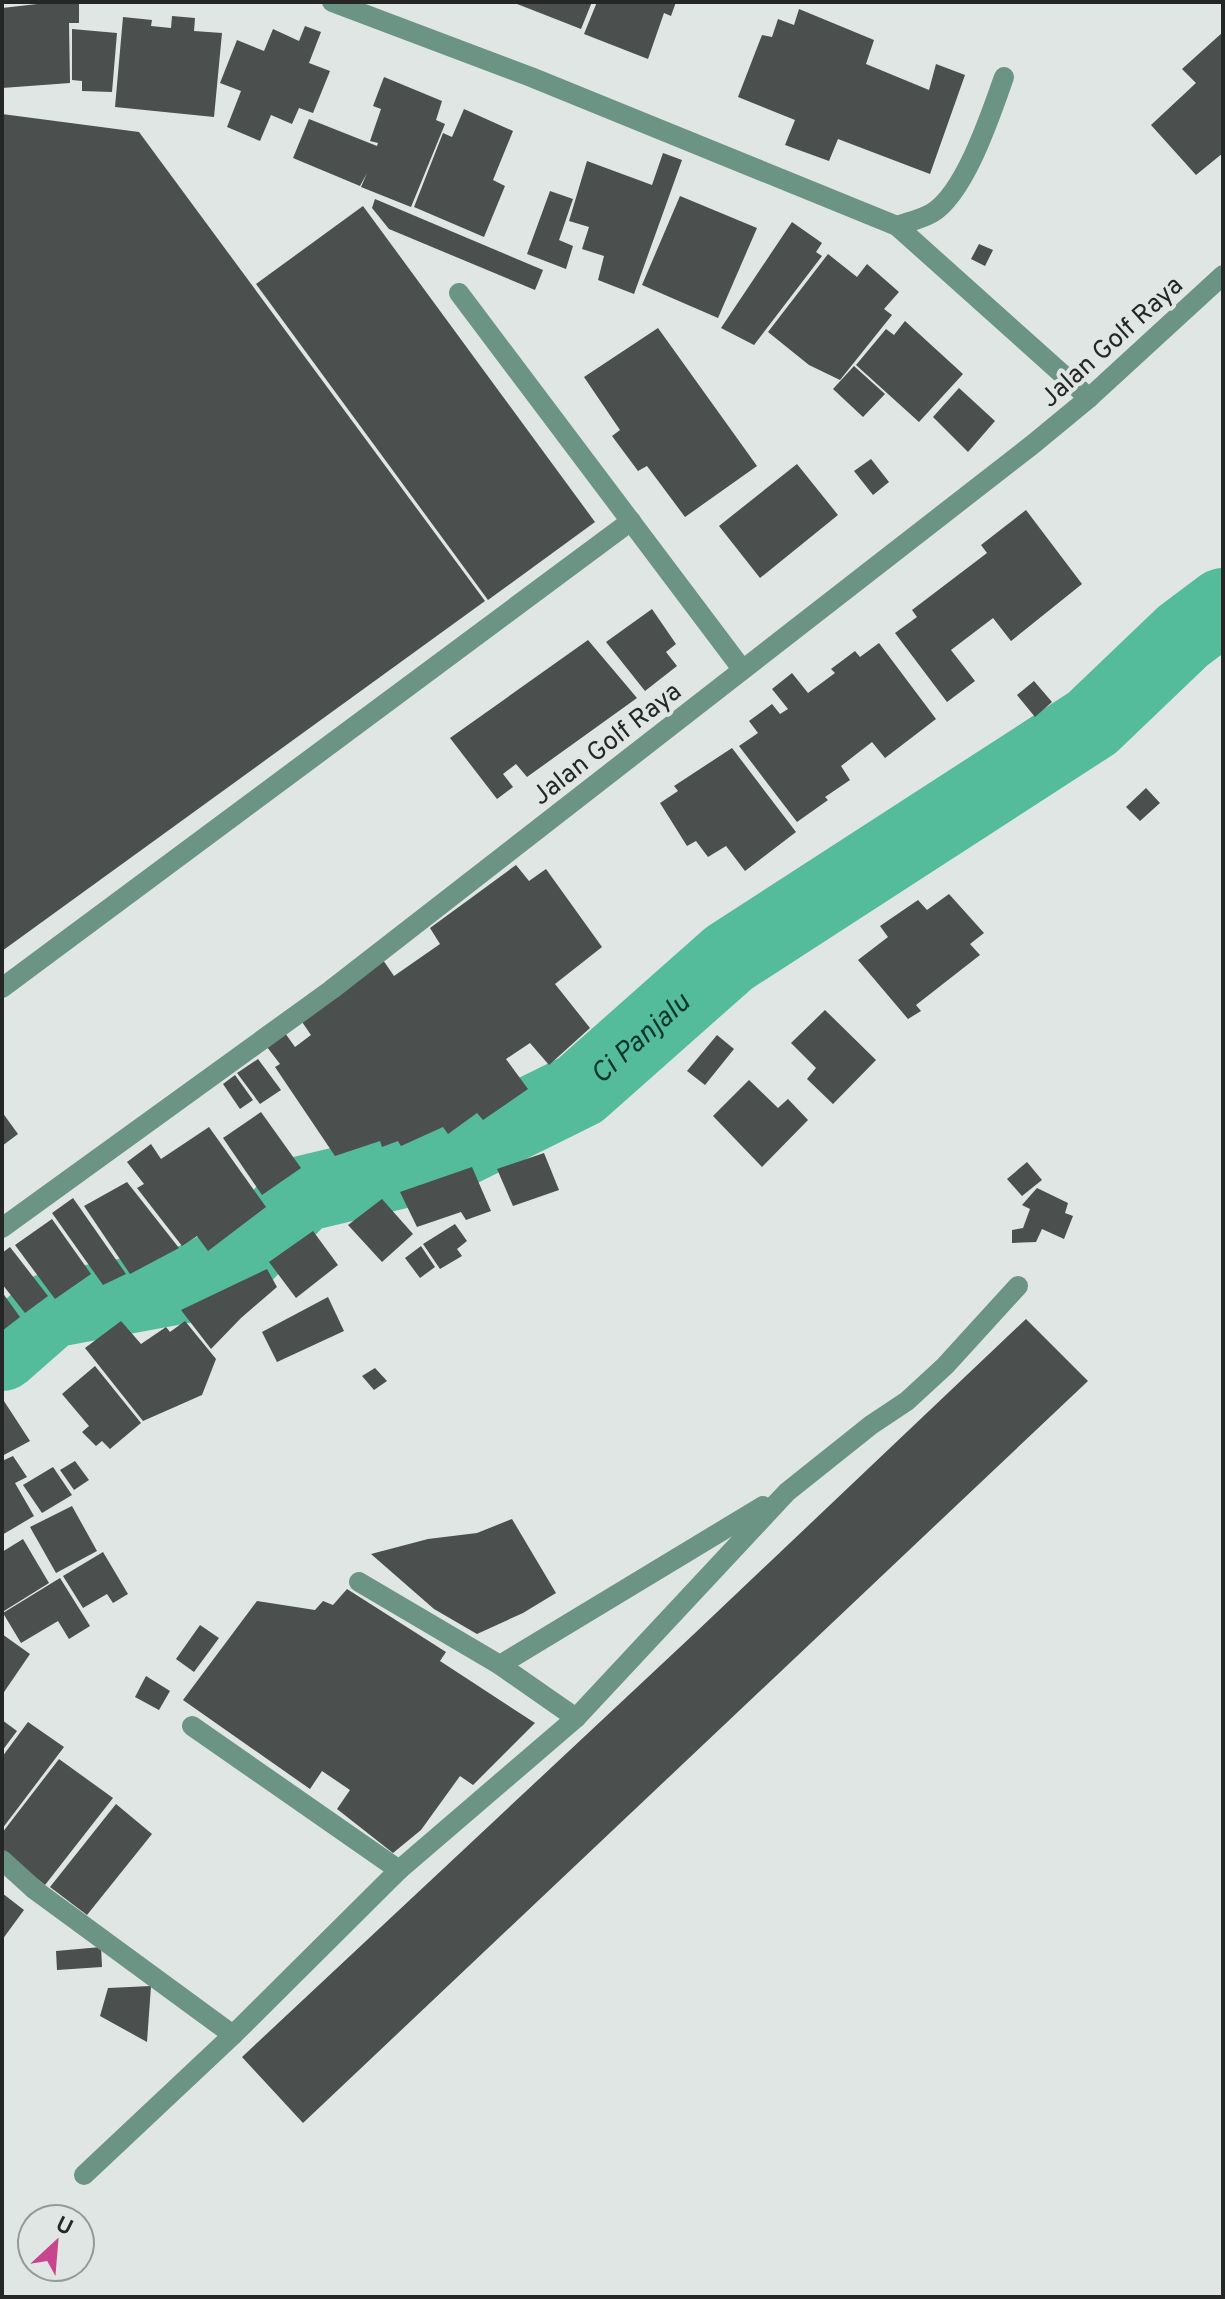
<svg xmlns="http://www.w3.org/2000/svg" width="1225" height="2299" font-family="Overpass,sans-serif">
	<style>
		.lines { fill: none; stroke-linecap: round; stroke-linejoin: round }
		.river { stroke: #54bb9b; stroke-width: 76 }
		.building { fill: #4b4f4d }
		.minor { stroke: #6c9485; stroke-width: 20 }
		.labels { text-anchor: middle; stroke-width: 8; stroke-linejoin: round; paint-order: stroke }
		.street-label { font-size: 26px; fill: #252726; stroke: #e0e6e3 }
		.water-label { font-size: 28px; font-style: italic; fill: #043528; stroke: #e0e6e3 }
	</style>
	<rect width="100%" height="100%" fill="#e0e6e3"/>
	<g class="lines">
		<!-- river -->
		<path class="river" id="s1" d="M 2,1353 L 51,1310 L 186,1285 L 243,1256 L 302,1194 L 432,1163 L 580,1090 L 729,958 L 1092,723 L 1183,636 L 1223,606"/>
	</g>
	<!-- building -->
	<g class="building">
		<path d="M 55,2 L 79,2 L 79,23 L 69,23 L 70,83 L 2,88 L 2,8 Z"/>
		<path d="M 512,2 L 592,2 L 581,29 Z"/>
		<path d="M 597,2 L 676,2 L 671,16 L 664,13 L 648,59 L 584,34 Z"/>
		<path d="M 799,9 L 874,40 L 866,64 L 929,90 L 936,64 L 965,75 L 930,174 L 838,139 L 829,161 L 785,145 L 795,120 L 738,97 L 762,35 L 772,37 L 778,19 L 794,25 Z"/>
		<path d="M 172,16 L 195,18 L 194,31 L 222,33 L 214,117 L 115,107 L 123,17 L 152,20 L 151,26 L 171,28 Z"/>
		<path d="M 305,26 L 321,32 L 309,63 L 330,71 L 313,113 L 299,108 L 292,124 L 271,115 L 260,141 L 227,127 L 241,91 L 220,83 L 237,40 L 264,51 L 273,29 L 299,41 Z"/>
		<path d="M 72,29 L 117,33 L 112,92 L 82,91 L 82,81 L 72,80 Z"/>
		<path d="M 1223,32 L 1223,153 L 1196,175 L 1151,125 L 1196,83 L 1182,69 Z"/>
		<path d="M 384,77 L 442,101 L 436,120 L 445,124 L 411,207 L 361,187 L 367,173 L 360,186 L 293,158 L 309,119 L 377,146 L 378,143 L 370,141 L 381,109 L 373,106 Z"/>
		<path d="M 464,109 L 513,131 L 493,180 L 505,186 L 484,237 L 414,207 L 443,133 L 452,137 Z"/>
		<path d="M 2,114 L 139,132 L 485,601 L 2,951 Z"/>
		<path d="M 663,153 L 682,160 L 634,294 L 598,280 L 604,256 L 582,249 L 589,227 L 569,221 L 587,161 L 652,185 Z"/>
		<path d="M 550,191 L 573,199 L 559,240 L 573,246 L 566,269 L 527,254 Z"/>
		<path d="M 680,196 L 757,228 L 718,318 L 642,285 Z"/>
		<path d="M 375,199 L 543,270 L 535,290 L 389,229 L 372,208 Z"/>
		<path d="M 363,206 L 595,522 L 488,600 L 256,284 Z"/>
		<path d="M 792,222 L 822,243 L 816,252 L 822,256 L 754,345 L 721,328 Z"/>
		<path d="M 979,244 L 993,250 L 985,266 L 971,259 Z"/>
		<path d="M 828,254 L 857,277 L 867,264 L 899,292 L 884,309 L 892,315 L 840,380 L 809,365 L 768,332 Z"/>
		<path d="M 905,321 L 963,374 L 919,422 L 856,365 L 886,329 L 894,335 Z"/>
		<path d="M 658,328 L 757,466 L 685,517 L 647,466 L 638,471 L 612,436 L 620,430 L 584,377 Z"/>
		<path d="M 854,366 L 885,394 L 863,417 L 833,389 Z"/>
		<path d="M 959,388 L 995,421 L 968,452 L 933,417 Z"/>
		<path d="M 871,459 L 889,482 L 873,495 L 854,471 Z"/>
		<path d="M 797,464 L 838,515 L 760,578 L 719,526 Z"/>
		<path d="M 1026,510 L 1082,584 L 1011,641 L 993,618 L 951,650 L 975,681 L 947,702 L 895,633 L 917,617 L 912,610 L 987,553 L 981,545 Z"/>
		<path d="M 652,609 L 676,644 L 666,652 L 677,666 L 645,691 L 606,642 Z"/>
		<path d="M 588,640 L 637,698 L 527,777 L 516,764 L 503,774 L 513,787 L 497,799 L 450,738 Z"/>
		<path d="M 879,643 L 936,719 L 885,758 L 872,742 L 841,766 L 850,780 L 825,797 L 828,800 L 797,822 L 739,746 L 758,733 L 749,721 L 772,704 L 780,714 L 788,709 L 772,689 L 792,673 L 808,693 L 835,673 L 831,669 L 855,651 L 860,657 Z"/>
		<path d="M 1034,681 L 1052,702 L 1035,717 L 1017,695 Z"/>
		<path d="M 732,748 L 796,832 L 745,871 L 726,846 L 708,857 L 696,841 L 687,846 L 660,803 L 678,791 L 674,786 Z"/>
		<path d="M 1146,788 L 1160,803 L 1140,821 L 1126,807 Z"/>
		<path d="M 516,865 L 529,881 L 546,869 L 602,947 L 555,984 L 590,1028 L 549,1065 L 530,1043 L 506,1059 L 528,1089 L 483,1120 L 477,1113 L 448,1134 L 443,1127 L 401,1146 L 398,1141 L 382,1147 L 380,1141 L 335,1156 L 275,1067 L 280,1064 L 267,1047 L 285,1033 L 295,1047 L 311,1035 L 300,1019 L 383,960 L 394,976 L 440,944 L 430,928 Z"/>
		<path d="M 949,894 L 984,933 L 970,944 L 980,955 L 916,1005 L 921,1011 L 908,1019 L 858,960 L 888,937 L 880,926 L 918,900 L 927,910 Z"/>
		<path d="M 825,1010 L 876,1060 L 833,1104 L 807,1079 L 816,1068 L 791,1043 Z"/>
		<path d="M 717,1035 L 734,1049 L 705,1085 L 687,1071 Z"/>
		<path d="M 258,1059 L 281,1090 L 260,1104 L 237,1073 Z"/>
		<path d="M 235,1075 L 253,1100 L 240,1109 L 223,1084 Z"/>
		<path d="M 749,1080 L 778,1108 L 788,1099 L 808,1120 L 762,1167 L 713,1116 Z"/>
		<path d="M 2,1112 L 18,1134 L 2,1146 Z"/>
		<path d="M 261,1112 L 301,1168 L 262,1195 L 223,1138 Z"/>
		<path d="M 209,1127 L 266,1207 L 208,1251 L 197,1236 L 182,1246 L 137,1188 L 144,1184 L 127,1162 L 151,1144 L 161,1159 Z"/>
		<path d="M 544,1153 L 559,1190 L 513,1206 L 497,1169 Z"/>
		<path d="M 1027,1162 L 1042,1180 L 1022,1196 L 1007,1179 Z"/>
		<path d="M 472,1167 L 491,1211 L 466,1220 L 461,1212 L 417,1227 L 400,1192 Z"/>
		<path d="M 127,1182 L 179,1248 L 130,1274 L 84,1206 Z"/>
		<path d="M 1037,1188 L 1068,1203 L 1065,1213 L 1073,1216 L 1064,1239 L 1042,1229 L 1036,1242 L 1012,1243 L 1012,1230 L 1023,1228 L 1030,1209 L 1022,1205 Z"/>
		<path d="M 73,1198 L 126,1274 L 103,1285 L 52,1213 Z"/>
		<path d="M 382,1199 L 413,1234 L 382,1262 L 348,1225 Z"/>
		<path d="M 52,1219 L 91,1274 L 55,1299 L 15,1245 Z"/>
		<path d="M 455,1224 L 467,1241 L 457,1249 L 462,1256 L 440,1269 L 423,1244 Z"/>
		<path d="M 313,1231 L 338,1265 L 296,1298 L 269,1262 Z"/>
		<path d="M 421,1246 L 435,1267 L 420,1278 L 405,1258 Z"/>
		<path d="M 10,1247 L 48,1296 L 25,1313 L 2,1284 L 2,1253 Z"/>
		<path d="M 267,1269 L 277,1287 L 241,1318 L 211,1349 L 181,1310 Z"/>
		<path d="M 2,1292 L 20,1317 L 2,1331 Z"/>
		<path d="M 328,1297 L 344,1331 L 277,1362 L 262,1332 Z"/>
		<path d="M 1026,1319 L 1088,1381 L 303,2123 L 242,2057 L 694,1634 Z"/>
		<path d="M 121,1321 L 141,1344 L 166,1327 L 170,1332 L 185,1321 L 216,1359 L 202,1395 L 143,1421 L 85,1348 Z"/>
		<path d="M 95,1366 L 141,1423 L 110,1449 L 102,1441 L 96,1446 L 82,1432 L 89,1426 L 62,1394 Z"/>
		<path d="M 375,1368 L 387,1381 L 374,1390 L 362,1376 Z"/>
		<path d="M 2,1398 L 30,1441 L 2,1456 Z"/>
		<path d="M 13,1456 L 27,1477 L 15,1483 L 34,1516 L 2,1535 L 2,1461 Z"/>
		<path d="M 75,1461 L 89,1480 L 74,1490 L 60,1470 Z"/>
		<path d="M 53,1467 L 72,1495 L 42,1513 L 23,1485 Z"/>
		<path d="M 72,1506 L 97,1551 L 56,1573 L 30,1527 Z"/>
		<path d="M 512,1519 L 556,1593 L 523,1613 L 477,1634 L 434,1609 L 371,1554 L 428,1539 L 477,1533 Z"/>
		<path d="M 23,1539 L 49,1583 L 4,1611 L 2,1552 Z"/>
		<path d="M 103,1552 L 128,1594 L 113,1603 L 107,1594 L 83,1608 L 63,1576 Z"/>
		<path d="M 60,1578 L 90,1626 L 69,1639 L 58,1621 L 21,1643 L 3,1613 Z"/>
		<path d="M 347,1589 L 446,1652 L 440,1661 L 535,1723 L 473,1785 L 460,1776 L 421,1830 L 393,1853 L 337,1809 L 350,1790 L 322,1771 L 310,1789 L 183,1700 L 257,1601 L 315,1610 L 323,1601 L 333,1605 Z"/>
		<path d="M 200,1625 L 219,1638 L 194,1672 L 176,1659 Z"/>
		<path d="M 2,1634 L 30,1654 L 2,1695 Z"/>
		<path d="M 146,1676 L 170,1691 L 159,1710 L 135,1697 Z"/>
		<path d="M 2,1720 L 17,1731 L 2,1751 Z"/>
		<path d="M 28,1722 L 64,1747 L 2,1829 L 2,1757 Z"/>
		<path d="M 59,1759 L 113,1798 L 45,1885 L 2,1851 L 2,1833 Z"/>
		<path d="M 116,1804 L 152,1834 L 87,1915 L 50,1887 Z"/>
		<path d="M 2,1893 L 24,1910 L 2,1940 Z"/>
		<path d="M 101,1947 L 102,1967 L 57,1970 L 56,1951 Z"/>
		<path d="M 151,1986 L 147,2042 L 100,2016 L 108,1988 Z"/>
	</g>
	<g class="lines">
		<!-- minor -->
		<g class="minor">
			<path d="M 332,2 L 531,77 L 897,226 L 1089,398"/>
			<path d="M 897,226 C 908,222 922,219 932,213 C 965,193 991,114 1004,77"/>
			<path d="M 459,293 L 742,669"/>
			<path d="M 2,988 L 631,521"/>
			<path d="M 2,1228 L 331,990 L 1032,445 L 1089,398 L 1223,275"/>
			<path d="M 359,1582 L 500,1665 L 763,1506"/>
			<path d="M 500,1665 L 576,1718"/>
			<path d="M 192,1726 L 399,1870"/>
			<path d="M 2,1860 L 35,1890 L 233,2035 L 399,1870 L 576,1718 L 787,1492 L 871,1425 L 907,1401 L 945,1366 L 1018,1286"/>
			<path d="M 84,2175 L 233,2035"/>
		</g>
	</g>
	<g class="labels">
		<!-- street labels -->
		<g class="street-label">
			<text transform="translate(1111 341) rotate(-42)" y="9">Jalan Golf Raya</text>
			<text transform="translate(606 743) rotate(-38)" y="9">Jalan Golf Raya</text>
		</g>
		<!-- water labels -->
		<g class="water-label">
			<text dy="10" stroke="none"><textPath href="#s1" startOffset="730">Ci Panjalu</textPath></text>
		</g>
	</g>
	<!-- border -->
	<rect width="1225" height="2299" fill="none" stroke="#252726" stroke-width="8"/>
	<!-- north arrow -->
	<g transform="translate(56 2243) rotate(26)"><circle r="38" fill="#e0e6e3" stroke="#959a97" stroke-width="2"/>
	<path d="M0-6L14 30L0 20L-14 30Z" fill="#c8468e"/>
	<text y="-12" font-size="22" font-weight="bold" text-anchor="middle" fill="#252726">U</text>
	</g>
</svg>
